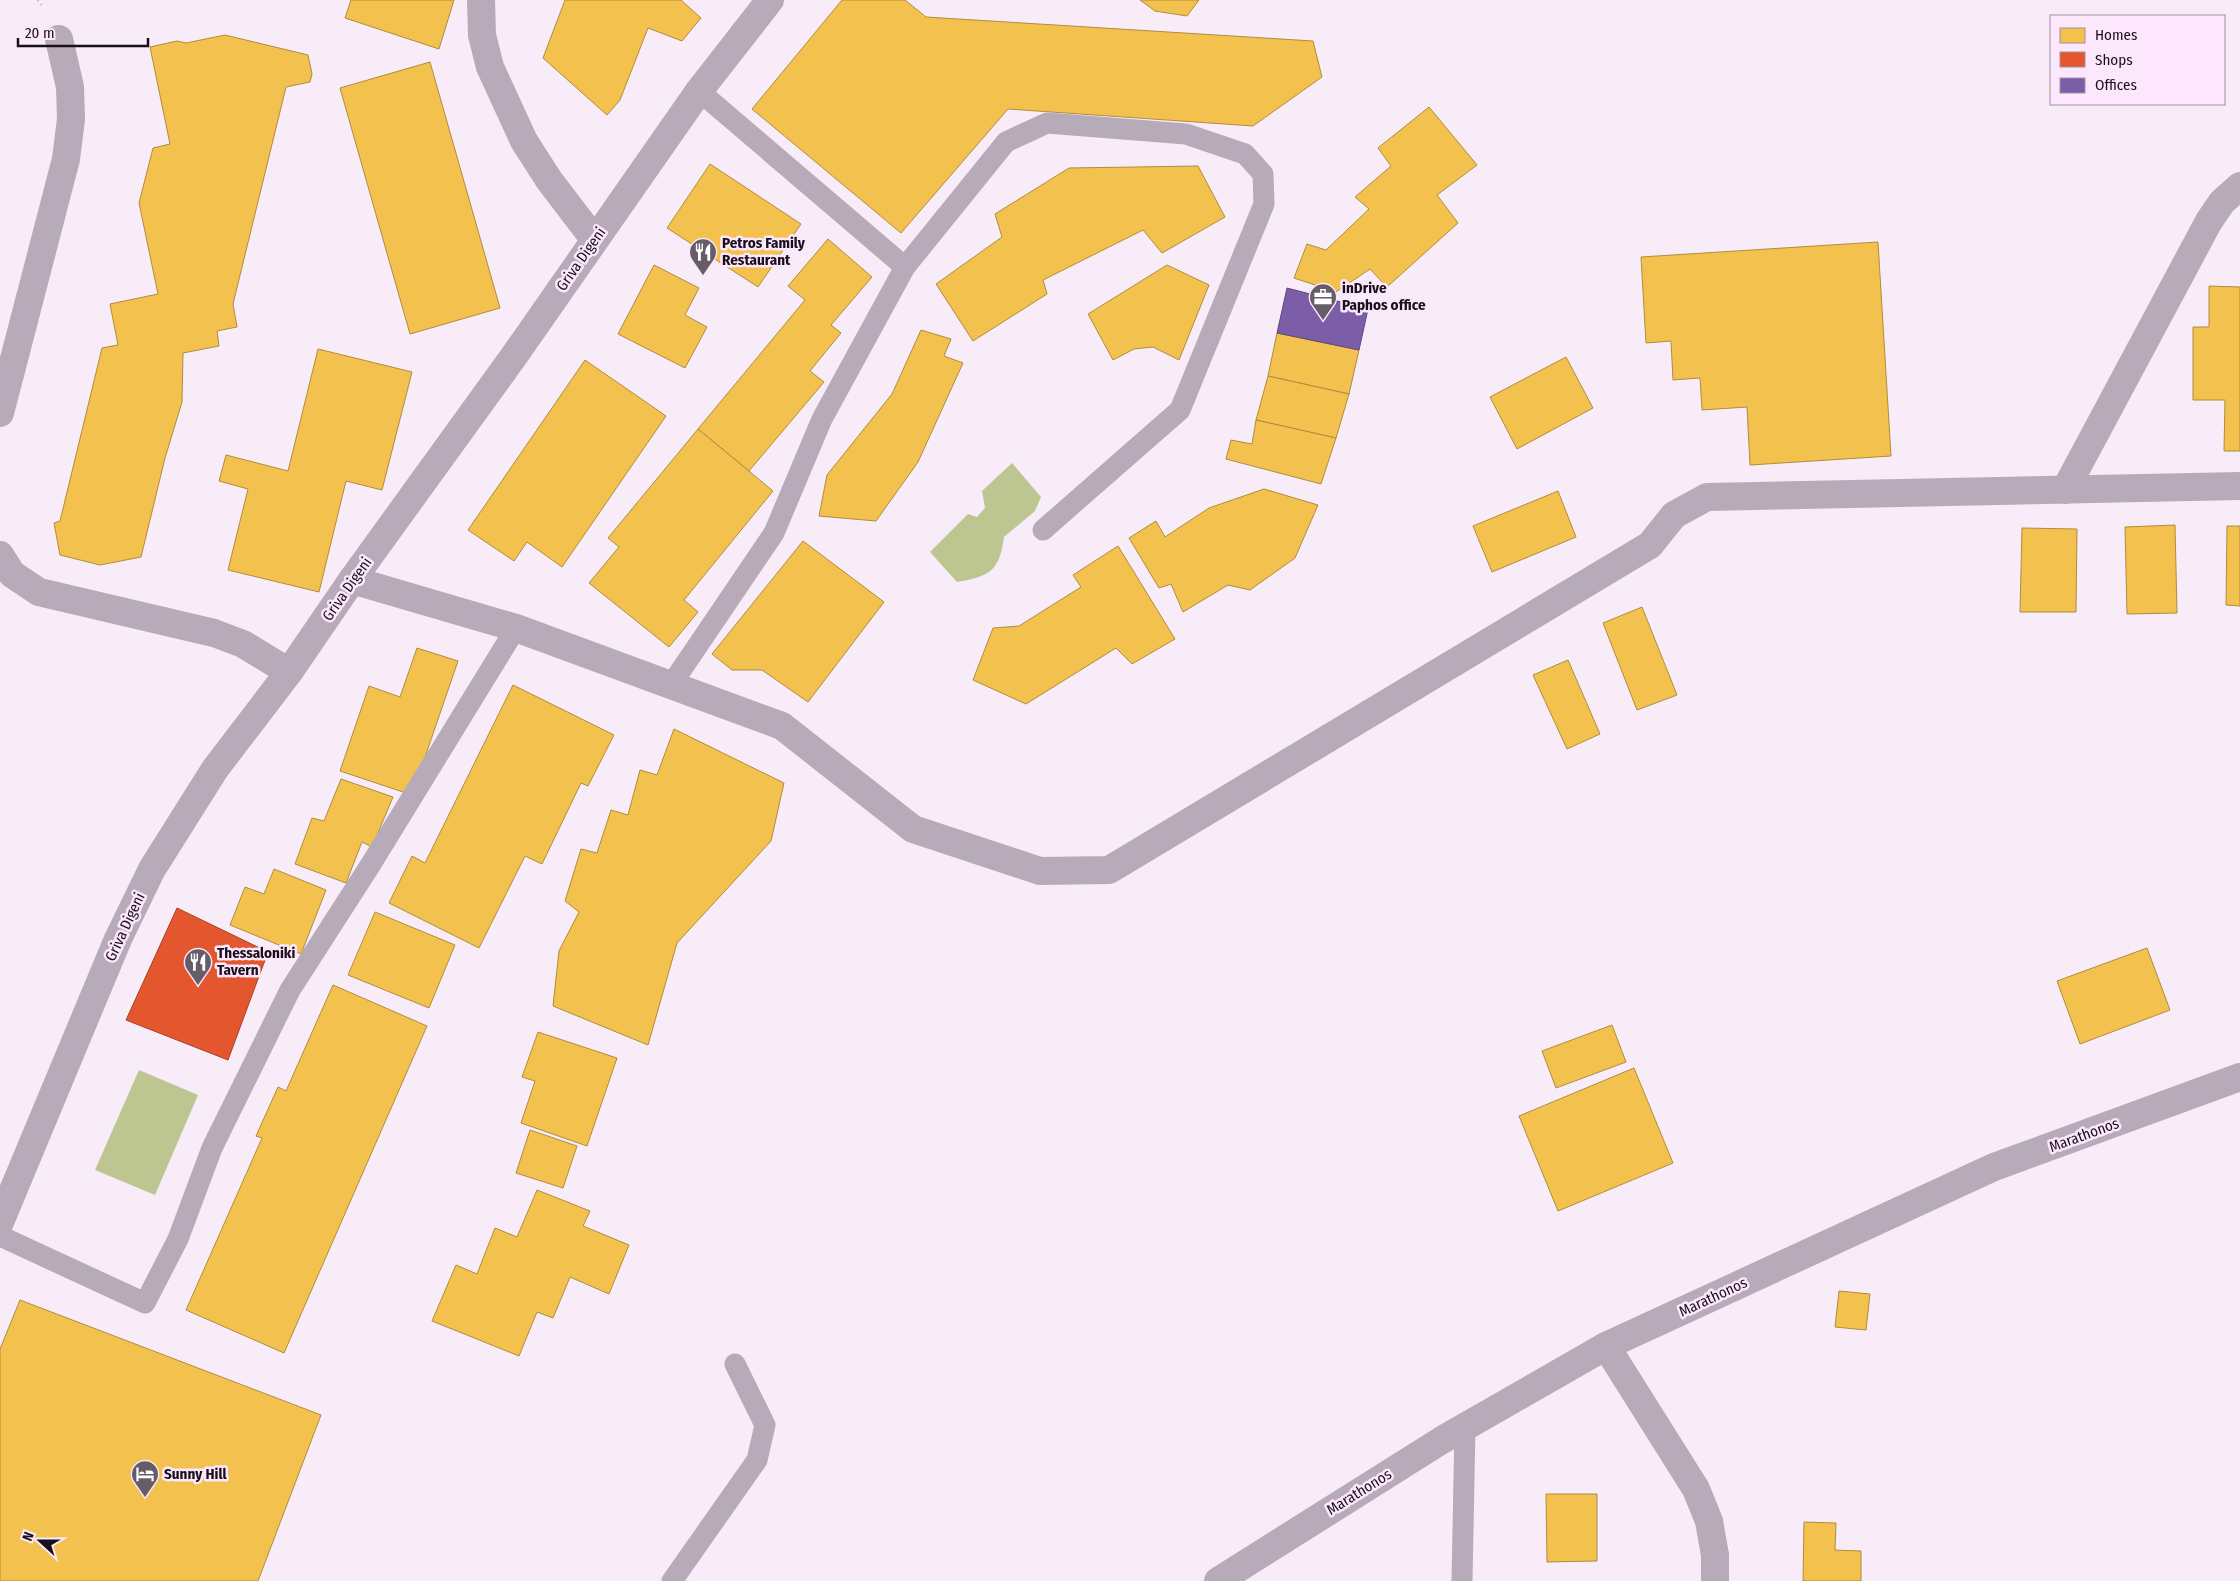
<svg xmlns="http://www.w3.org/2000/svg" width="2240" height="1581" font-family="'Fira Sans Condensed',sans-serif">
	<style>
		.water { fill: #bdc690 }
		.homes { fill: #f2c14e; stroke: #b18c3e }
		.shops { fill: #e4572e; stroke: #a74228 }
		.offices { fill: #7b5ea7; stroke: #5e477d }
		.lines { fill: none; stroke-linecap: round; stroke-linejoin: round }
		.path { stroke: #bcb0bc; stroke-width: 3; stroke-dasharray: 1 4; stroke-linecap: butt }
		.lane { stroke: #b8abb9; stroke-width: 21 }
		.street { stroke: #b8abb9; stroke-width: 28 }
		.secondary { stroke: #b7aab9; stroke-width: 28 }
		.labels { text-anchor: middle; stroke-width: 5; stroke-linejoin: round; paint-order: stroke }
		.poi-label { font-size: 15px; font-weight: bold; fill: #19101a; stroke: #fce7fd; text-anchor: start }
		.street-label { font-size: 15px; fill: #19101a; stroke: #fce7fd }
	</style>
	<rect width="100%" height="100%" fill="#f7ecf8"/>
	<!-- water -->
	<g class="water">
		<path d="M 1012,463 L 1041,497 L 1035,511 L 1004,537 C 999,571 991,576 957,582 L 930,552 L 968,514 L 977,517 L 985,508 L 982,491 Z"/>
		<path d="M 139,1070 L 198,1095 L 155,1195 L 95,1170 Z"/>
	</g>
	<!-- homes -->
	<g class="homes">
		<path d="M 351,0 L 454,0 L 439,49 L 345,18 Z"/>
		<path d="M 565,0 L 681,0 L 701,18 L 682,41 L 648,28 L 620,100 L 607,115 L 543,58 Z"/>
		<path d="M 842,0 L 905,0 L 926,17 L 1313,41 L 1322,77 L 1253,126 L 1008,109 L 901,233 L 752,109 Z"/>
		<path d="M 1140,0 L 1199,0 L 1187,16 L 1155,11 Z"/>
		<path d="M 225,35 L 308,55 L 312,74 L 310,82 L 286,87 L 233,304 L 237,327 L 217,331 L 219,346 L 183,353 L 182,402 L 165,458 L 141,557 L 100,565 L 60,555 L 54,523 L 60,521 L 102,348 L 118,345 L 110,304 L 158,294 L 139,203 L 153,148 L 170,144 L 150,47 L 177,41 L 186,43 Z"/>
		<path d="M 430,62 L 500,308 L 410,334 L 340,88 Z"/>
		<path d="M 1429,107 L 1477,165 L 1437,195 L 1458,223 L 1387,287 L 1370,269 L 1336,292 L 1294,278 L 1307,244 L 1326,250 L 1369,209 L 1355,197 L 1391,166 L 1378,148 Z"/>
		<path d="M 710,164 L 801,224 L 758,287 L 667,228 Z"/>
		<path d="M 1198,166 L 1225,217 L 1162,253 L 1143,230 L 1043,280 L 1047,294 L 973,341 L 936,284 L 1002,237 L 995,214 L 1069,168 Z"/>
		<path d="M 828,239 L 872,277 L 831,325 L 841,333 L 810,371 L 824,382 L 749,471 L 698,429 L 805,300 L 788,286 Z"/>
		<path d="M 1878,242 L 1891,456 L 1750,465 L 1747,407 L 1702,410 L 1700,378 L 1673,380 L 1671,341 L 1646,343 L 1641,257 Z"/>
		<path d="M 654,265 L 699,288 L 685,315 L 707,327 L 685,368 L 618,334 Z"/>
		<path d="M 1167,265 L 1209,285 L 1179,360 L 1153,347 L 1134,349 L 1113,360 L 1088,314 Z"/>
		<path d="M 2209,286 L 2240,287 L 2240,451 L 2224,451 L 2225,400 L 2193,400 L 2193,327 L 2209,327 Z"/>
		<path d="M 921,330 L 951,339 L 944,356 L 963,363 L 918,462 L 876,521 L 819,516 L 827,475 L 892,394 Z"/>
		<path d="M 1277,333 L 1359,350 L 1349,394 L 1268,376 Z"/>
		<path d="M 318,349 L 412,372 L 382,490 L 346,481 L 319,592 L 228,570 L 248,489 L 219,481 L 226,455 L 288,471 Z"/>
		<path d="M 1566,357 L 1593,408 L 1517,449 L 1490,397 Z"/>
		<path d="M 585,360 L 666,416 L 562,567 L 527,542 L 514,561 L 468,530 Z"/>
		<path d="M 1268,376 L 1349,394 L 1336,438 L 1256,420 Z"/>
		<path d="M 1256,420 L 1336,438 L 1321,484 L 1226,459 L 1231,440 L 1252,444 Z"/>
		<path d="M 698,429 L 773,491 L 684,600 L 698,612 L 669,647 L 589,583 L 619,547 L 608,538 Z"/>
		<path d="M 1264,489 L 1318,505 L 1295,558 L 1250,590 L 1228,585 L 1183,612 L 1171,584 L 1159,588 L 1129,538 L 1156,521 L 1165,537 L 1209,508 Z"/>
		<path d="M 1558,491 L 1576,537 L 1492,572 L 1473,526 Z"/>
		<path d="M 2175,525 L 2177,613 L 2127,614 L 2125,527 Z"/>
		<path d="M 2227,526 L 2240,526 L 2240,606 L 2226,605 Z"/>
		<path d="M 2022,528 L 2077,529 L 2076,612 L 2020,612 Z"/>
		<path d="M 803,541 L 884,602 L 808,702 L 762,670 L 732,670 L 712,654 Z"/>
		<path d="M 1118,546 L 1175,639 L 1132,664 L 1116,648 L 1026,704 L 973,680 L 993,628 L 1019,626 L 1081,587 L 1073,575 Z"/>
		<path d="M 1642,607 L 1677,695 L 1637,710 L 1603,623 Z"/>
		<path d="M 417,648 L 458,661 L 412,795 L 340,771 L 369,686 L 400,697 Z"/>
		<path d="M 1568,660 L 1600,734 L 1567,749 L 1533,675 Z"/>
		<path d="M 513,685 L 614,735 L 588,786 L 581,783 L 542,864 L 525,856 L 479,948 L 389,903 L 412,856 L 425,863 Z"/>
		<path d="M 674,729 L 784,783 L 771,841 L 677,943 L 648,1045 L 553,1006 L 559,951 L 579,912 L 565,901 L 581,849 L 597,853 L 611,810 L 628,815 L 640,770 L 657,775 Z"/>
		<path d="M 341,779 L 393,797 L 372,847 L 362,842 L 346,883 L 295,864 L 312,818 L 324,821 Z"/>
		<path d="M 274,869 L 326,890 L 301,954 L 230,925 L 245,887 L 264,894 Z"/>
		<path d="M 375,912 L 455,945 L 429,1008 L 348,975 Z"/>
		<path d="M 2147,948 L 2170,1010 L 2080,1044 L 2057,981 Z"/>
		<path d="M 333,985 L 427,1026 L 284,1353 L 186,1310 L 262,1138 L 256,1136 L 278,1087 L 286,1091 Z"/>
		<path d="M 1612,1025 L 1626,1062 L 1556,1088 L 1542,1051 Z"/>
		<path d="M 538,1032 L 617,1058 L 587,1146 L 521,1123 L 535,1081 L 522,1077 Z"/>
		<path d="M 1634,1068 L 1673,1163 L 1558,1211 L 1519,1116 Z"/>
		<path d="M 530,1130 L 577,1146 L 563,1188 L 516,1173 Z"/>
		<path d="M 537,1190 L 590,1211 L 583,1226 L 629,1245 L 609,1294 L 570,1277 L 553,1318 L 537,1312 L 519,1356 L 432,1321 L 456,1265 L 477,1274 L 495,1228 L 517,1237 Z"/>
		<path d="M 1839,1291 L 1870,1294 L 1866,1330 L 1835,1327 Z"/>
		<path d="M 20,1300 L 321,1415 L 258,1581 L 0,1581 L 0,1349 Z"/>
		<path d="M 1546,1494 L 1597,1494 L 1597,1561 L 1547,1562 Z"/>
		<path d="M 1804,1522 L 1836,1523 L 1835,1550 L 1861,1551 L 1861,1581 L 1803,1581 Z"/>
	</g>
	<!-- shops -->
	<path class="shops" d="M 177,908 L 268,952 L 228,1060 L 126,1020 Z"/>
	<!-- offices -->
	<path class="offices" d="M 1287,288 L 1368,309 L 1359,350 L 1277,333 Z"/>
	<g class="lines">
		<!-- path -->
		<path class="path" d="M 38,0 L 43,7"/>
		<!-- lane -->
		<g class="lane">
			<path d="M 699,91 L 905,267"/>
			<path d="M 671,685 L 774,533 L 822,419 L 905,267 L 1006,142 L 1047,123 L 1186,134 L 1245,154 L 1263,174 L 1264,204 L 1180,410 L 1043,530"/>
			<path d="M 0,1236 L 145,1303 L 178,1239 L 212,1148 L 290,990 L 371,864 L 516,628"/>
			<path d="M 672,1581 L 757,1460 L 765,1425 L 735,1364"/>
			<path d="M 1462,1581 L 1465,1427"/>
		</g>
		<!-- street -->
		<g class="street">
			<path d="M 481,0 L 482,35 L 490,67 L 524,141 L 549,180 L 594,239"/>
			<path d="M 0,413 L 66,159 L 71,119 L 70,87 L 59,39"/>
			<path d="M 2065,490 L 2209,221 L 2222,202 L 2240,186"/>
			<path d="M 0,555 L 12,574 L 39,592 L 214,633 L 243,644 L 289,672"/>
			<path d="M 352,580 L 516,628 L 782,726 L 913,829 L 1040,871 L 1109,870 L 1650,545 L 1674,515 L 1707,497 L 2240,486"/>
			<path d="M 1606,1346 L 1696,1489 L 1709,1521 L 1715,1555 L 1715,1581"/>
			<path d="M 1218,1581 L 1442,1440 L 1606,1346 L 1994,1167 L 2240,1077"/>
		</g>
		<!-- secondary -->
		<path class="secondary" d="M 0,1222 L 118,939 L 152,869 L 215,769 L 289,672 L 352,580 L 514,356 L 699,91 L 770,0"/>
	</g>
	<!-- icons -->
	<defs>
		<g id="restaurant-pin" transform="scale(1.4375)"><path d="M0 17L-7.5 6A9.5 9.5 0 1 1 7.5 6Z" fill="#675d68" stroke="#fce7fd"/><path d="M-5-6h1v4h1v-4h1v4h1v-4h1v5L-1.5 .5V6h-2V.5L-5-1ZM5-6V6H3V1.5H1.5Q1.5-4 5-6Z" fill="#fff"/></g>
		<g id="office-pin" transform="scale(1.4375)"><path d="M0 17L-7.5 6A9.5 9.5 0 1 1 7.5 6Z" fill="#675d68" stroke="#fce7fd"/><path d="M-6-3h4V-5.5h4V-3h4V5H-6ZM-1-4.5V-3h2v-1.5ZM-6 0V1H6V0Z" fill="#fff"/></g>
		<g id="hotel-pin" transform="scale(1.4375)"><path d="M0 17L-7.5 6A9.5 9.5 0 1 1 7.5 6Z" fill="#675d68" stroke="#fce7fd"/><path d="M-6-4.5h1.5V1H6V5H4.5V3h-9V5H-6ZM-4 0a1.8 1.8 0 1 1 3.6 0ZM.5 0V-2.5h3Q6-2.5 6 0Z" fill="#fff"/></g>
	</defs>
	<g fill-rule="evenodd">
		<use href="#restaurant-pin" x="703" y="252"/>
		<use href="#office-pin" x="1323" y="297"/>
		<use href="#restaurant-pin" x="198" y="962"/>
		<use href="#hotel-pin" x="145" y="1474"/>
	</g>
	<g class="labels">
		<!-- poi labels -->
		<g class="poi-label">
			<text x="722" y="248">Petros Family<tspan x="722" dy="17">Restaurant</tspan></text>
			<text x="1342" y="293">inDrive<tspan x="1342" dy="17">Paphos office</tspan></text>
			<text x="217" y="958">Thessaloniki<tspan x="217" dy="17">Tavern</tspan></text>
			<text x="164" y="1479">Sunny Hill</text>
		</g>
		<!-- street labels -->
		<g class="street-label">
			<text transform="translate(581 259) rotate(-55)" y="5">Griva Digeni</text>
			<text transform="translate(347 589) rotate(-55)" y="5">Griva Digeni</text>
			<text transform="translate(125 927) rotate(-65)" y="5">Griva Digeni</text>
			<text transform="translate(2084 1135) rotate(-20)" y="5">Marathonos</text>
			<text transform="translate(1713 1297) rotate(-25)" y="5">Marathonos</text>
			<text transform="translate(1359 1492) rotate(-32)" y="5">Marathonos</text>
		</g>
	</g>
	<!-- legend -->
	<rect x="2050" y="15" width="175" height="90" fill="#fce7fd" stroke="#a191a2"/>
	<rect x="2060" y="28" width="25" height="15" fill="#f2c14e" stroke="#a191a2"/>
	<text x="2095" y="40" font-size="15" fill="#19101a">Homes</text>
	<rect x="2060" y="52" width="25" height="15" fill="#e4572e" stroke="#a191a2"/>
	<text x="2095" y="65" font-size="15" fill="#19101a">Shops</text>
	<rect x="2060" y="78" width="25" height="15" fill="#7b5ea7" stroke="#a191a2"/>
	<text x="2095" y="90" font-size="15" fill="#19101a">Offices</text>
	<!-- north arrow -->
	<g transform="translate(40 1541) rotate(291)" stroke="#fce7fd" stroke-width="4" paint-order="stroke">
	<path d="M0-4L9 19L0 12L-9 19Z" fill="#19101a"/>
	<text y="-8" font-size="14" font-weight="bold" text-anchor="middle" fill="#19101a">N</text>
	</g>
	<!-- scale -->
	<path d="M18 38v8h130v-8" fill="none" stroke="#19101a" stroke-width="2.5"/>
	<text x="25" y="38" font-size="15" fill="#19101a" stroke="#fce7fd" stroke-width="4" paint-order="stroke">20 m</text>
</svg>
